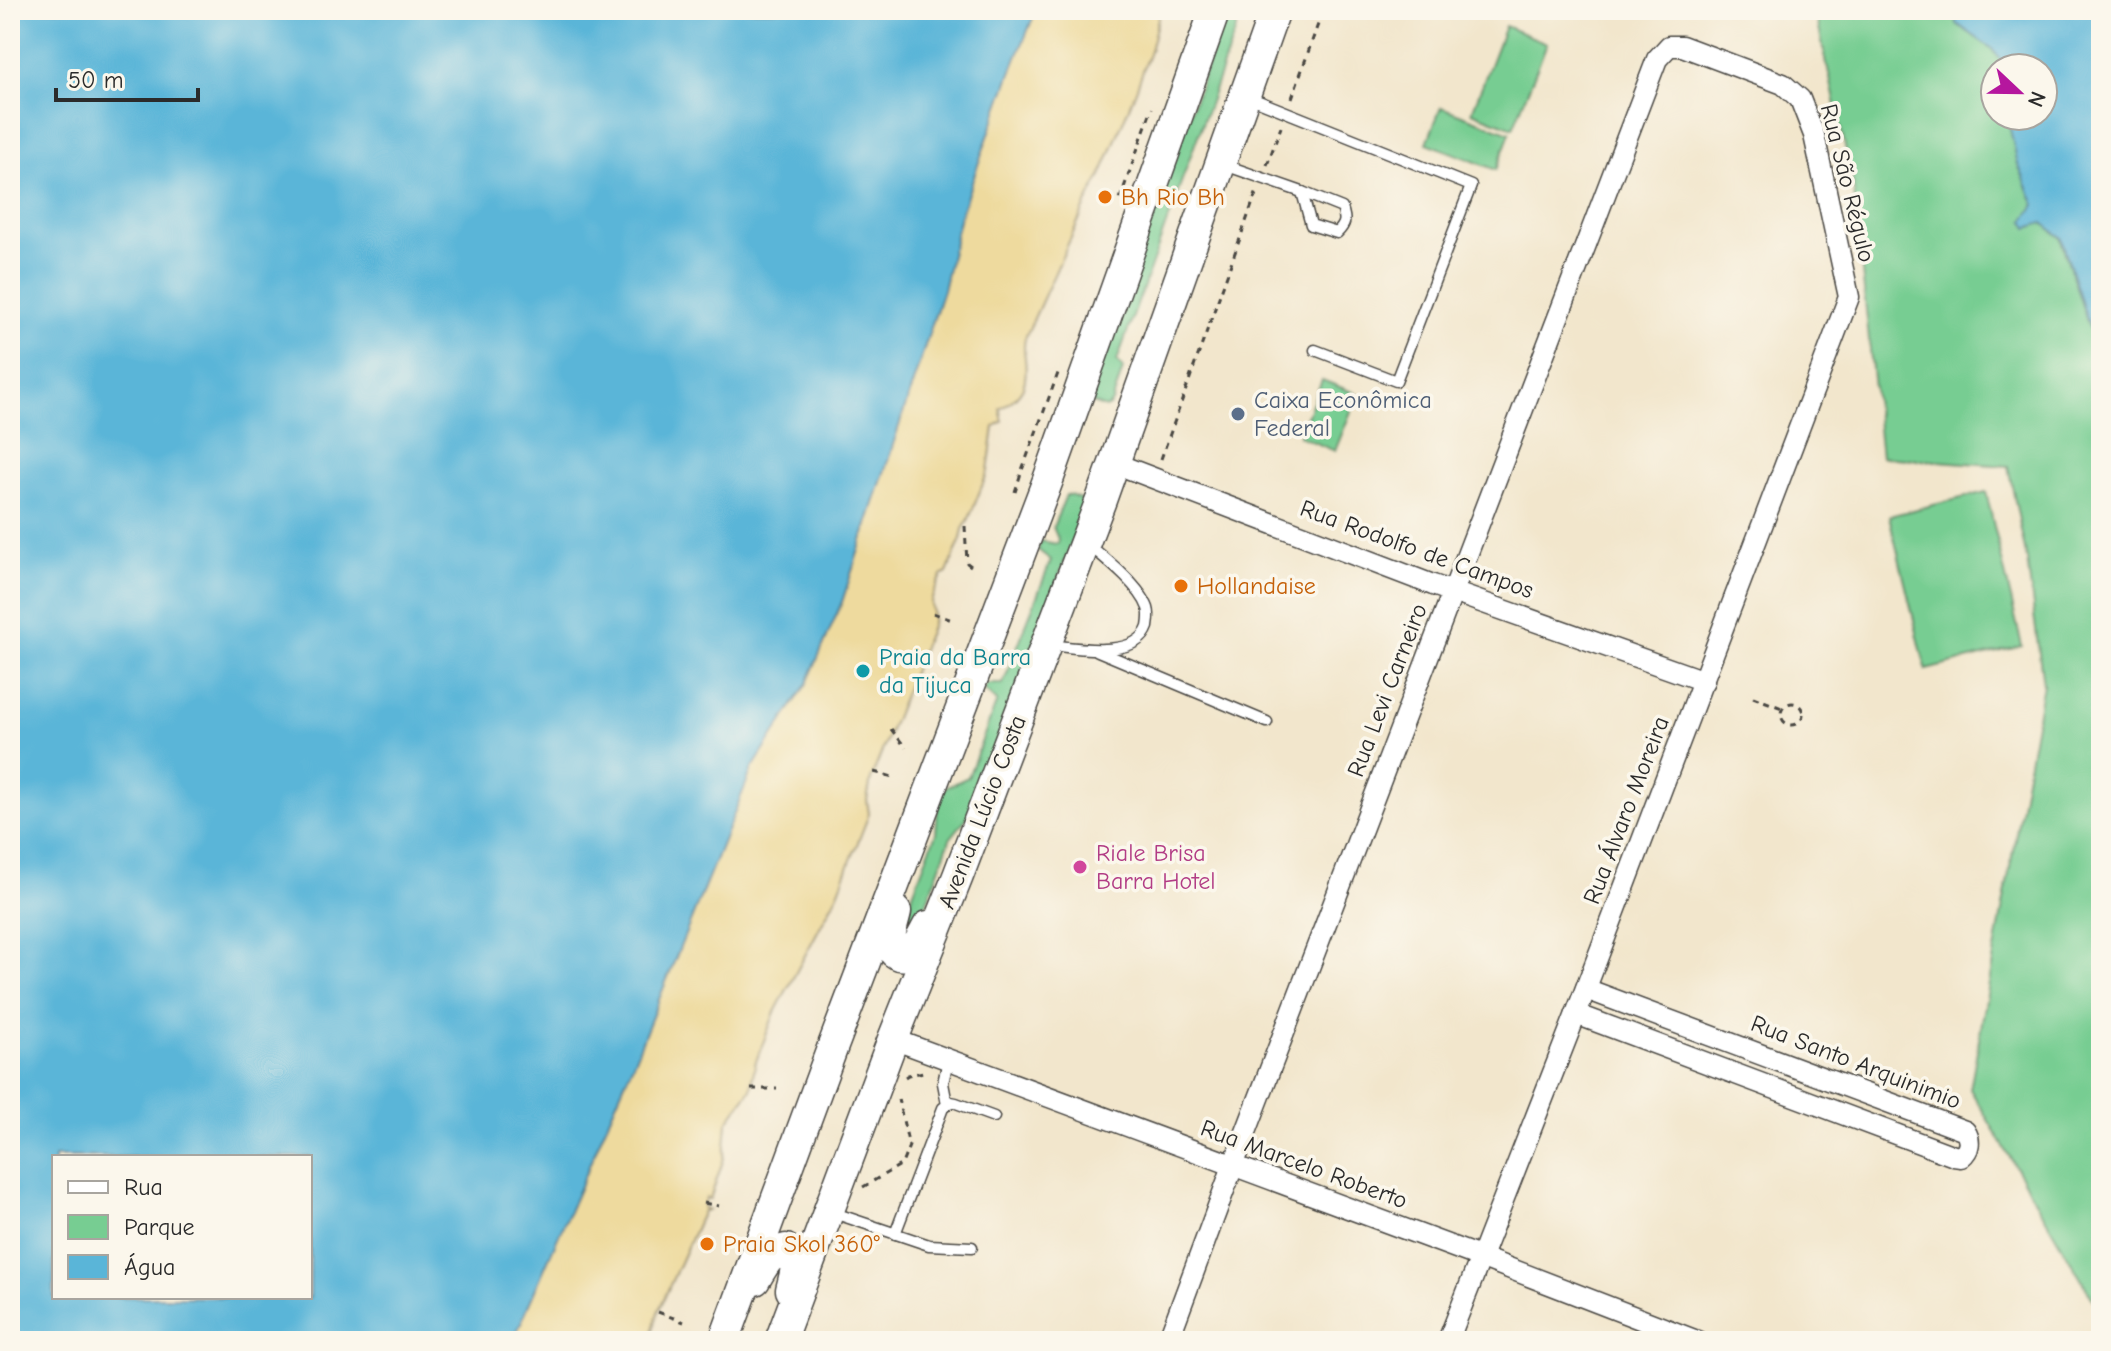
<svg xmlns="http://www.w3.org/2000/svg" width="2111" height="1351" font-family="'Comic Neue',sans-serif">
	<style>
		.green { fill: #77cd92; stroke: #517c5e; stroke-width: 2 }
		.sand { fill: #eeda9e; stroke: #8c8264; stroke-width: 2 }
		.water { fill: #5ab5d8; stroke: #427082; stroke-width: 2; fill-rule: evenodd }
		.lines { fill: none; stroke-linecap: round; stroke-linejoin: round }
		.service-casing { stroke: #494743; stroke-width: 13 }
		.minor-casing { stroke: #494743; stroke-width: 23 }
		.secondary-casing { stroke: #494743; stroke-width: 33 }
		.path { stroke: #494743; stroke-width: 3; stroke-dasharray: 6 6; stroke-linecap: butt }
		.service { stroke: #fff; stroke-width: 10 }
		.minor { stroke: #fff; stroke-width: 20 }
		.secondary { stroke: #fff; stroke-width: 30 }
		.food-dot { fill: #e8710a; stroke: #fbf7ec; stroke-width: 3 }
		.service-dot { fill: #5c6f8a; stroke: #fbf7ec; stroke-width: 3 }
		.culture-dot { fill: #0f9aa8; stroke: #fbf7ec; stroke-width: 3 }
		.hotel-dot { fill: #d1479c; stroke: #fbf7ec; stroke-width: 3 }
		.labels { text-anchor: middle; stroke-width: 7; stroke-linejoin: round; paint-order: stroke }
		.street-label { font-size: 24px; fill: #2b2b2b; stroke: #fbf7ec }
		.food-label { font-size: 24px; fill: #c56008; stroke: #fbf7ec; text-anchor: start }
		.service-label { font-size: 24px; fill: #4e5e75; stroke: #fbf7ec; text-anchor: start }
		.culture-label { font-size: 24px; fill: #0d838f; stroke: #fbf7ec; text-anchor: start }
		.hotel-label { font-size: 24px; fill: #b23c85; stroke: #fbf7ec; text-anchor: start }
	</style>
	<rect width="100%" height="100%" fill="#fbf7ec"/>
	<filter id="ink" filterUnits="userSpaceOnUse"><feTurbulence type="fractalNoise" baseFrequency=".0125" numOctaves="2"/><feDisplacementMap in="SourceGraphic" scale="16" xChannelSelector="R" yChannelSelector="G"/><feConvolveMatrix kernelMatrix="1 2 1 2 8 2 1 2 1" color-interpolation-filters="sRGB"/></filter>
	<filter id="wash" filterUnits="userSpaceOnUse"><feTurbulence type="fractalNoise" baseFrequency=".006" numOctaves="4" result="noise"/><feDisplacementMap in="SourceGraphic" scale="32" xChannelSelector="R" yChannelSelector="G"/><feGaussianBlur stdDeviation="1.8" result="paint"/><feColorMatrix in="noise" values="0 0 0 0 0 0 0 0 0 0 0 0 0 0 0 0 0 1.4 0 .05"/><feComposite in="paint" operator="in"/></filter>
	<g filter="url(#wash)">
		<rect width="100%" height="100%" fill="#f2e6cc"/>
		<!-- green -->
		<g class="green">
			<path d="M 1227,10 L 1243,10 L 1117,361 L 1123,369 L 1112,402 L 1109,406 L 1105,408 L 1087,401 Z"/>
			<path d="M 1815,10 L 1956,10 L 1957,24 L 1991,48 L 2007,68 L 1995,68 L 1995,116 L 2009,116 L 2008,120 L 2018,164 L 2035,205 L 2043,223 L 2060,237 L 2101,365 L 2101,1313 L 1970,1089 L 2043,684 L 2027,560 L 2008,466 L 1881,457 L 1853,183 Z"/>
			<path d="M 1505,26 L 1547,43 L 1513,128 L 1472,112 Z"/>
			<path d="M 1441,107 L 1510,133 L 1496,170 L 1427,143 Z"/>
			<path d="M 1322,380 L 1358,394 L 1335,451 L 1299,436 Z"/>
			<path d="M 1986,492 L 2022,646 L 1926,670 L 1889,516 Z"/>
			<path d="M 1066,495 L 1070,495 L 1087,502 L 969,815 L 950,839 L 914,937 L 910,940 L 899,930 L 936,833 L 938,803 L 943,789 L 968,777 L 997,701 L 984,690 L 986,684 L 1003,684 L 1051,560 L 1038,550 L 1041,541 L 1057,544 L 1058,539 L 1053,527 Z"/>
		</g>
		<!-- sand -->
		<path class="sand" d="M 1036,10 L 1160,10 L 1150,51 L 1136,90 L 1100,178 L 1089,198 L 1025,338 C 1023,347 1024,350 1025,358 C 1028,386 1023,395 1000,409 L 1003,421 L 994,427 L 988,471 L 968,521 L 963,529 L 961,539 L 947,573 L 942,576 C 938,584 932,594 931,603 C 931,610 933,617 932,624 L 871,779 L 867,800 L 869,814 L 838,893 L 775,1012 L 755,1064 L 751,1089 L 727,1123 L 724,1158 L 710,1199 L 706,1198 L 703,1207 L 708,1210 L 703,1211 L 658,1312 L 650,1340 L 513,1341 L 632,1066 L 752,769 L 807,683 L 842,602 L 943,290 L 960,215 L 1010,75 Z"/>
		<!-- water -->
		<g class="water">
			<path d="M 10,10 L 1036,10 L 1010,75 L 960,215 L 943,290 L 842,602 L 807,683 L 752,769 L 632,1066 L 513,1341 L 10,1341 ZM 54,1157 L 310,1157 L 310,1297 L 54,1297 Z"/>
			<path d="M 1956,10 L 2101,10 L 2101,365 L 2061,237 L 2043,223 L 2028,228 L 2024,221 L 2035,205 L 2018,164 L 2008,120 L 2009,116 L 2043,116 L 2043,68 L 2007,68 L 1991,48 L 1957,24 Z"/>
		</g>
	</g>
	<g filter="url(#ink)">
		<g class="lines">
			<!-- service casing -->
			<g class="service-casing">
				<g id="service">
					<path d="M 1246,96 L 1471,186 L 1396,381 L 1315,350"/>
					<path d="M 1222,164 L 1302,192"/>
					<path d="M 1302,192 L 1342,208 C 1346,220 1346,224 1337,233 L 1311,225 Z"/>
					<path d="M 1051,645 C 1077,648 1137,659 1148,627 C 1149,621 1150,614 1148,608 C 1140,586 1107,560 1089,545"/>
					<path d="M 1098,651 L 1267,722"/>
					<path d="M 947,1104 L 943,1083 L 948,1060"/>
					<path d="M 831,1212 L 929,1245 L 972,1247"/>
					<path d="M 895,1234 L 943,1108 L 951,1102 L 956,1103 L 994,1117"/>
				</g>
			</g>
			<!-- minor casing -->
			<g class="minor-casing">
				<g id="minor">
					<path d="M 1114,463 L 1433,585 L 1704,681"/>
					<path d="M 1576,1014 L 1954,1156 L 1961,1157 C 1970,1150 1971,1140 1965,1131 L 1586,989"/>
					<path d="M 893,1039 L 1480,1257 L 1697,1341"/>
					<path d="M 1168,1341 L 1233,1166 L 1657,59 L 1669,46 L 1682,46 L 1783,84 L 1800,99 L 1814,135 L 1849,297 L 1576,1014 L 1448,1341"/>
				</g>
			</g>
			<!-- secondary casing -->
			<g class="secondary-casing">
				<g id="secondary">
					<path d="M 896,912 C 894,922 889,934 890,944 C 891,949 893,952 897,954 C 912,962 922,936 928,926"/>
					<path d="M 755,1280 C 764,1265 769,1252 786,1249 C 801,1260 795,1273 791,1290"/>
					<path d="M 724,1341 L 833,1046 L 1048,480 L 1215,10"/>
					<path d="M 780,1341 L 893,1039 L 958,876 L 1101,500 L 1275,10"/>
				</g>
			</g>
			<!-- path -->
			<g class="path">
				<path d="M 1292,98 L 1323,10"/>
				<path d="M 1267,165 L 1281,127"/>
				<path d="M 1120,199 L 1152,108"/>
				<path d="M 1161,459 L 1257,191"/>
				<path d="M 1015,492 L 1022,470 L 1060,368"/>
				<path d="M 965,526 L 967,563 L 971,566"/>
				<path d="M 933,613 L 952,620"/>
				<path d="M 1753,697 L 1782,708"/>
				<circle cx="1792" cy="714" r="11"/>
				<path d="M 891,729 L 906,748"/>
				<path d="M 874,772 L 893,777"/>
				<path d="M 905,1077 L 908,1075 L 924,1072"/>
				<path d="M 751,1089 L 777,1089"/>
				<path d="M 863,1187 L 902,1164 L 909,1146 L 898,1099"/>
				<path d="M 704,1203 L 719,1206"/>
				<path d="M 658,1312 L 684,1322"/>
			</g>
			<!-- service -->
			<use href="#service" class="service"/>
			<!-- minor -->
			<use href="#minor" class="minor"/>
			<!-- secondary -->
			<use href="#secondary" class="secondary"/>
		</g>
	</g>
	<!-- markers -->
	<g class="food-dot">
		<circle cx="1105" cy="197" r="8"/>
		<circle cx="1181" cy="586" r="8"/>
		<circle cx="707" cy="1244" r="8"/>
	</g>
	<circle class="service-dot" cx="1238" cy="414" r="8"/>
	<circle class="culture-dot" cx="863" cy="671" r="8"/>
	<circle class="hotel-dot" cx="1080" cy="867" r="8"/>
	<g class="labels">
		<!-- street labels -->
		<g class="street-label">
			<text transform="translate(1848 183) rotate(76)" y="8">Rua São Régulo</text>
			<text transform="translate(1417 549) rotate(20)" y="8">Rua Rodolfo de Campos</text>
			<text transform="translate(1387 690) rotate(-69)" y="8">Rua Levi Carneiro</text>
			<text transform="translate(1626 810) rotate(-69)" y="8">Rua Álvaro Moreira</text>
			<text transform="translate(982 812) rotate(-69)" y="8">Avenida Lúcio Costa</text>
			<text transform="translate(1856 1062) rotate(21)" y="8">Rua Santo Arquinimio</text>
			<text transform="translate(1304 1164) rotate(20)" y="8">Rua Marcelo Roberto</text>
		</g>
		<!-- food labels -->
		<g class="food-label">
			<text x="1121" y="205">Bh Rio Bh</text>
			<text x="1197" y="594">Hollandaise</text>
			<text x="723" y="1252">Praia Skol 360°</text>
		</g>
		<!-- service labels -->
		<g class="service-label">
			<text x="1254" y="408">Caixa Econômica<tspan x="1254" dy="28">Federal</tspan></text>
		</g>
		<!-- culture labels -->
		<g class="culture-label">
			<text x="879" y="665">Praia da Barra<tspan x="879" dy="28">da Tijuca</tspan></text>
		</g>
		<!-- hotel labels -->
		<g class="hotel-label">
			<text x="1096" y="861">Riale Brisa<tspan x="1096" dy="28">Barra Hotel</tspan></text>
		</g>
	</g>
	<!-- margin -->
	<rect width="2111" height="1351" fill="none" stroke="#fbf7ec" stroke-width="40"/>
	<!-- legend -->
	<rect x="52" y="1155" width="260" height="144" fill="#fbf7ec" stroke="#a8a59f" stroke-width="2"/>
	<rect x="68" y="1181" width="40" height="12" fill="#ffffff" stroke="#a8a59f" stroke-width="2"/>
	<text x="124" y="1195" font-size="24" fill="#2b2b2b">Rua</text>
	<rect x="68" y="1215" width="40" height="24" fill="#77cd92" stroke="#a8a59f" stroke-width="2"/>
	<text x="124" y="1235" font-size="24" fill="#2b2b2b">Parque</text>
	<rect x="68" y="1255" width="40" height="24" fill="#5ab5d8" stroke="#a8a59f" stroke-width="2"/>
	<text x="124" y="1275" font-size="24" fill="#2b2b2b">Água</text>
	<!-- north arrow -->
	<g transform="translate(2019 92) rotate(112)"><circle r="38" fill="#fbf7ec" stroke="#a8a59f" stroke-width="2"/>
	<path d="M0-6L14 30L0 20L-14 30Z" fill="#b5179e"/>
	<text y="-12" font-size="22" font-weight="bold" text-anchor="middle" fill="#2b2b2b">N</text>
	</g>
	<!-- scale -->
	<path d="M56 88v12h142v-12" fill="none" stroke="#2b2b2b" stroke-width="4"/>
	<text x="68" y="88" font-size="24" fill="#2b2b2b" stroke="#fbf7ec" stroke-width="6" paint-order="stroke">50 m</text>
</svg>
